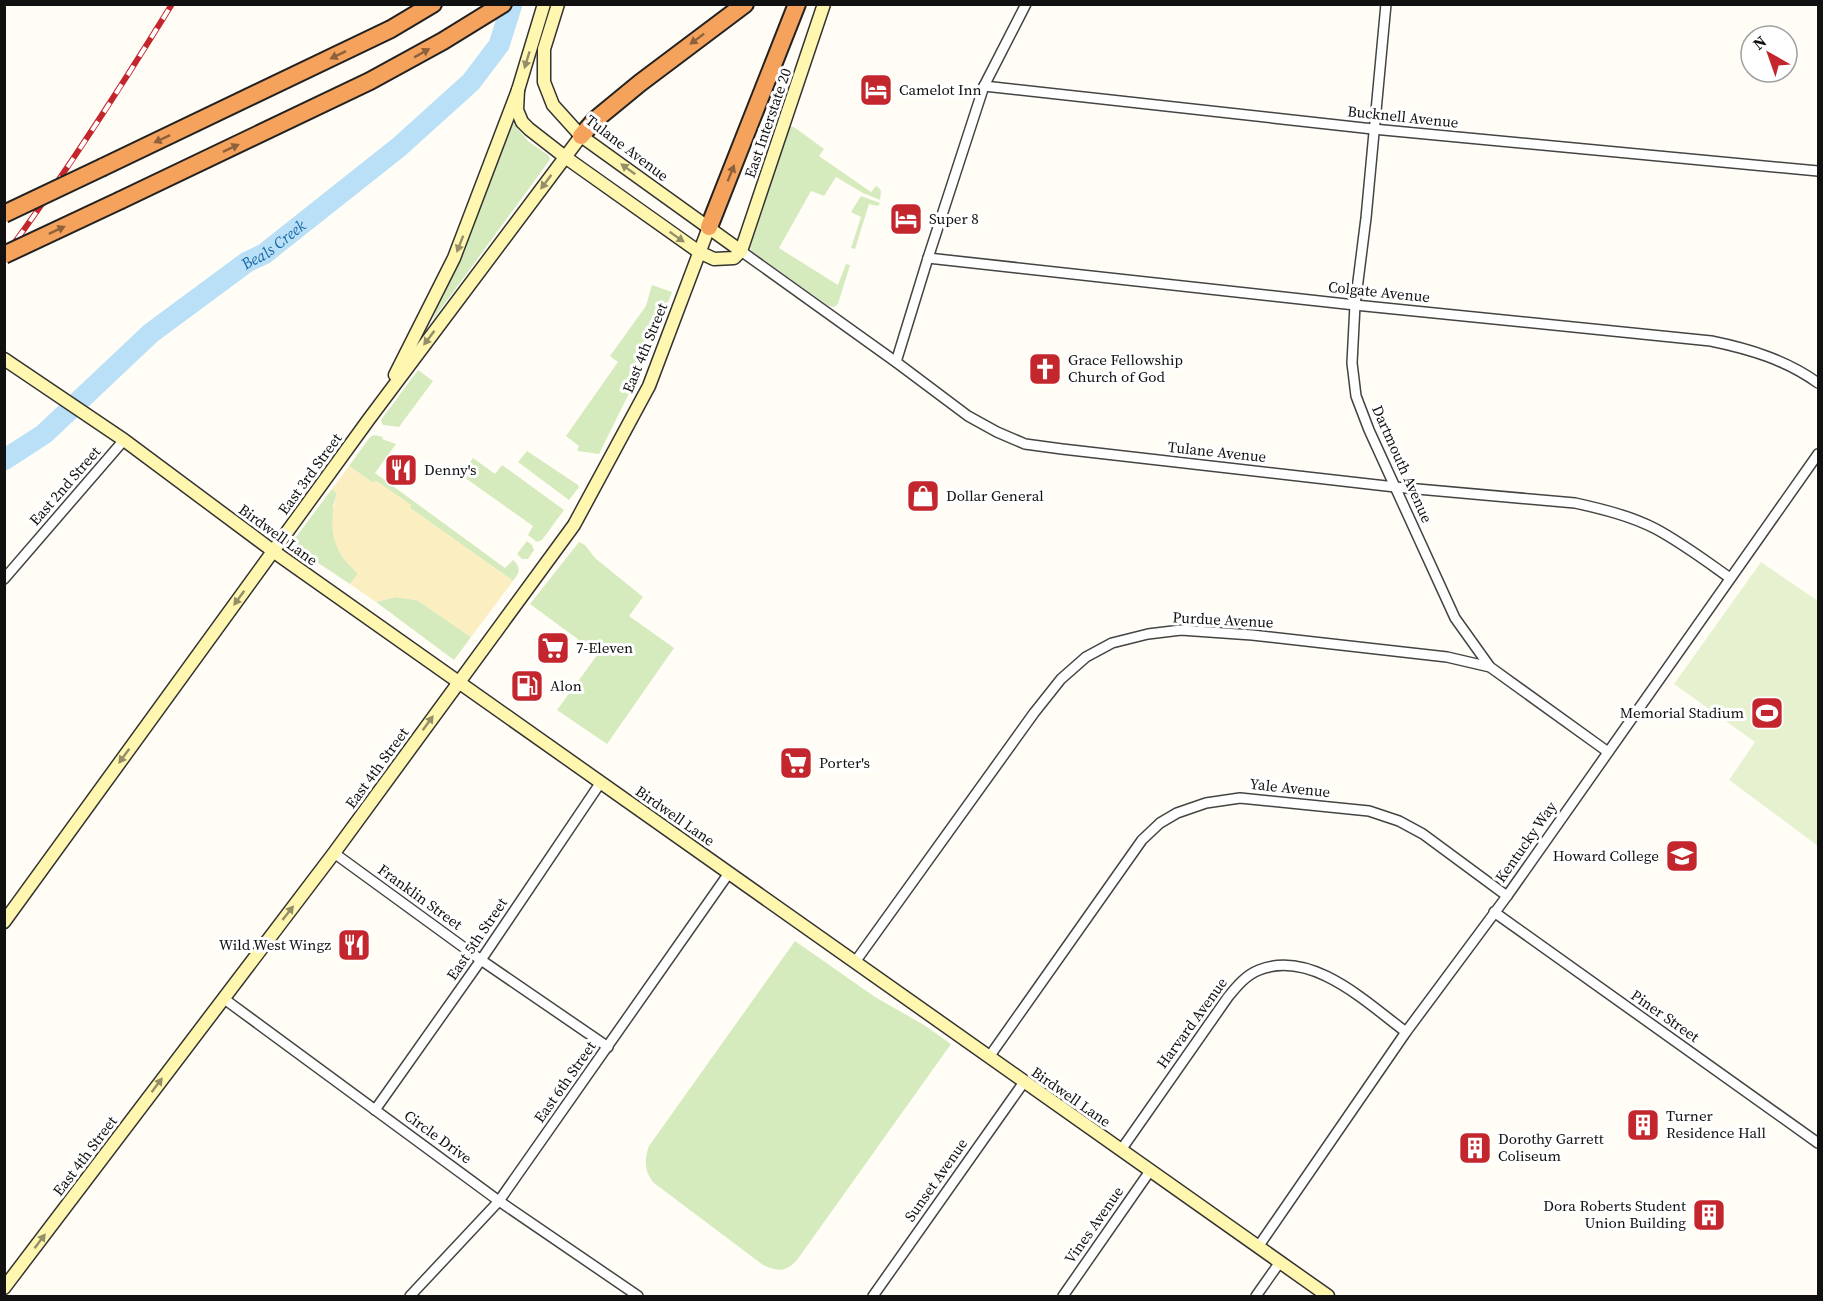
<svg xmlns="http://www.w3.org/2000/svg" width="1823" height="1301" font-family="'Source Serif 4',serif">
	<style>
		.green { fill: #d5ebbd }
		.sand { fill: #fbeec1 }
		.pitch { fill: #e6f2cf }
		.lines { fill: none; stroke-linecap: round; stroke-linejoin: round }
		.river { stroke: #b9e0f7; stroke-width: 21 }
		.minor-casing { stroke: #444; stroke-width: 12 }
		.secondary-casing { stroke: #333; stroke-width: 15 }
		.motorway-casing { stroke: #222; stroke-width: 20 }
		.minor { stroke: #fff; stroke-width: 9 }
		.secondary { stroke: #fff6b0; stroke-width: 12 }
		.motorway { stroke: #f5a25d; stroke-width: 16 }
		.rail-casing { stroke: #c4262e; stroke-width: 6 }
		.rail { stroke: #fff; stroke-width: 4; stroke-dasharray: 11; stroke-linecap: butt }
		.motorway-bridge-casing { stroke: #222; stroke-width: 20; stroke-linecap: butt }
		.motorway-bridge { stroke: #f5a25d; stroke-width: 16 }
		.oneway { fill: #8e613b }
		.oneway2 { fill: #948f68 }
		.labels { text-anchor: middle; stroke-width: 6; stroke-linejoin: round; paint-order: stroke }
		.poi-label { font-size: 15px; fill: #111; stroke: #fff; text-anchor: start }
		.street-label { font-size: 15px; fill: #111; stroke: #fff }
		.water-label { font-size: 16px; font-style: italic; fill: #1768a6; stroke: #fff }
	</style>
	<rect width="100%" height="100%" fill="#fffdf5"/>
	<!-- green -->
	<g class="green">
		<path d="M 512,122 L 529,142 L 548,155 L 550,158 L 549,161 L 432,321 Z"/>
		<path d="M 789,126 L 794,127 L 824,149 L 819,156 L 871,192 L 876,186 L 878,187 L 881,191 L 880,200 L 863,193 L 836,177 L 824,196 L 811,191 L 779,248 L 838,285 L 846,264 L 850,265 L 838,304 L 834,307 L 829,306 L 752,252 L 750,247 Z"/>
		<path d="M 861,196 L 880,203 L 878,206 L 869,204 L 855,249 L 851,248 L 861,217 L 851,212 Z"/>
		<path d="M 652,285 L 672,292 L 646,359 L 599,454 L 577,451 L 579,446 L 566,436 L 618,362 L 610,356 L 646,306 Z"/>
		<path d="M 418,370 L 433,381 L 399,427 L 383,425 L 381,420 Z"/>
		<path d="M 374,435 L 383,437 L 382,439 L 396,444 L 375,473 L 505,568 L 513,560 C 522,568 519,573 513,581 L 410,508 L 411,505 L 376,481 L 373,483 L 349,466 L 370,437 Z"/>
		<path d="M 527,451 L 578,485 L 579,487 L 569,500 L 518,462 Z"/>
		<path d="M 473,458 L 495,474 L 502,465 L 564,510 L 542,540 L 537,542 L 528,535 L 533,526 L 461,475 Z"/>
		<path d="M 332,489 L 337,493 L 333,506 L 341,555 L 358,574 L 350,584 L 297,549 L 295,544 L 296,537 Z"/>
		<path d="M 527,541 L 532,545 L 534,550 L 528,559 L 522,559 L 517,554 Z"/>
		<path d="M 579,542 L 585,545 L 595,558 L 643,597 L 629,616 L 674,648 L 607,744 L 557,710 L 598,654 L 530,604 Z"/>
		<path d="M 395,597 L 417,600 L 471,637 L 454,660 L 376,602 Z"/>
		<path d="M 795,941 L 875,997 L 924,1025 L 951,1044 L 797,1260 C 786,1272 778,1272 763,1265 L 654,1183 C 644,1171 644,1160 649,1146 Z"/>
	</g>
	<!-- sand -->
	<path class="sand" d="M 349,466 L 373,483 L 376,481 L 411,505 L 410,508 L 513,581 L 471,637 L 417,600 L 395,597 L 376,602 L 350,584 L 358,574 C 353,568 345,562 341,555 C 329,534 331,515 337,493 L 332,489 Z"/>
	<!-- pitch -->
	<path class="pitch" d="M 1761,562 L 1818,601 L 1818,846 L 1729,780 L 1755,742 L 1674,684 Z"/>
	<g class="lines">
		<!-- river -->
		<path class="river" id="s1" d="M 4,460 L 44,434 L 151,333 L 247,262 L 264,254 L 399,147 L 471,82 L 499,45 L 512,4"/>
		<!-- minor casing -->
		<g class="minor-casing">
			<g id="minor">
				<path d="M 1386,4 L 1366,218 L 1355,305 L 1352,363 L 1356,396 L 1369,430 L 1455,618 L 1490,667"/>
				<path d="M 984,86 L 1373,129 L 1818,171"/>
				<path d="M 741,251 L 896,362 L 968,416 L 997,432 L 1025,444 L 1062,449 L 1395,487 L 1575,503 C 1602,509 1631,516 1656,529 C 1682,543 1706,561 1730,578"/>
				<path d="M 928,258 L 1355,305 L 1711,341 C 1750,349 1786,360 1818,383"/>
				<path d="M 896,362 L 928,258 L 984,86 L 1026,4"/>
				<path d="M 4,579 L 124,440"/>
				<path d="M 334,853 L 481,960 L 608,1047"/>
				<path d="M 1494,912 L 1818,1143"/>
				<path d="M 855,962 L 1034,713 L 1061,679 L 1086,657 L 1112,643 L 1148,634 L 1181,630 L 1252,635 L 1447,657 L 1490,667 L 1608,752"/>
				<path d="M 223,998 L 499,1201 L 638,1296"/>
				<path d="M 989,1057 L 1142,840 L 1160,823 L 1177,813 L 1206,803 L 1240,798 L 1369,811 L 1399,821 L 1423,834 L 1507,896"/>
				<path d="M 375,1110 L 481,960 L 601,782"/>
				<path d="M 1121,1150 L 1228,997 C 1237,986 1246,975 1259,970 C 1312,949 1367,1003 1406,1032"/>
				<path d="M 1258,1247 L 1406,1032 L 1507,896 L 1818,454"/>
				<path d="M 410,1296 L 499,1201 L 729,873"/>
				<path d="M 873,1296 L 1024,1082"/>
				<path d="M 1063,1296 L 1150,1171"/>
				<path d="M 1256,1296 L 1280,1262"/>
			</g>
		</g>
		<!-- secondary casing -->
		<g class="secondary-casing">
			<g id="secondary">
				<path d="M 558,4 L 544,49 L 544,82 L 553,105 L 581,136 L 741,251"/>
				<path d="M 518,90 L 517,110 L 522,122 L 529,129 L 565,157 L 699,252 L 714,259 L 734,258 L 741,251 L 824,4"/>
				<path d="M 4,359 L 124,440 L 273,551 L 1328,1296"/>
				<path d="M 395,375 L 454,258 L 518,90 L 544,4"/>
				<path d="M 4,922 L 369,419 L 581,136"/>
				<path d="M 4,1288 L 334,853 L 574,525 L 649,386 L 709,227"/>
			</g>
		</g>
		<!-- motorway casing -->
		<g class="motorway-casing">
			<g id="motorway">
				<path d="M 581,136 L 595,120 L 640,83 L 745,4"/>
				<path d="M 103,167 L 391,29 L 433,4"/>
				<path d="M 121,200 L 370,81 L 443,41 L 503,4"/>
				<path d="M 709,227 L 797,4"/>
			</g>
		</g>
		<!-- minor -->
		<use href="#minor" class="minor"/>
		<!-- secondary -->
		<use href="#secondary" class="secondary"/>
		<!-- motorway -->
		<use href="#motorway" class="motorway"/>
		<!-- rail casing -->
		<g class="rail-casing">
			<path id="rail" d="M 4,257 C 64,176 119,90 172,4"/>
		</g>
		<!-- rail -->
		<use href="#rail" class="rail"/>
		<!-- motorway-bridge casing -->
		<g class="motorway-bridge-casing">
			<g id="motorway-bridge">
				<path d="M 4,214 L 103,167"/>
				<path d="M 4,255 L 121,200"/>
			</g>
		</g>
		<!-- motorway-bridge -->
		<use href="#motorway-bridge" class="motorway-bridge"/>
	</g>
	<!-- one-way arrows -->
	<defs><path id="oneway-solid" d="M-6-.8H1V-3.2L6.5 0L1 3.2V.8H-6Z" transform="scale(1.5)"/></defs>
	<g class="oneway">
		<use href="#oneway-solid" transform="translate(697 39) rotate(143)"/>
		<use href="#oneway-solid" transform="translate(422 53) rotate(-29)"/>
		<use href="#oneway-solid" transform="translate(338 55) rotate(154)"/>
		<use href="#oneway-solid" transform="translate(162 139) rotate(155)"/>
		<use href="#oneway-solid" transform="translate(231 148) rotate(-25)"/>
		<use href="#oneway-solid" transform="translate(731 173) rotate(-68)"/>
		<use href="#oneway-solid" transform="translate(57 230) rotate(-25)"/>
	</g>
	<g class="oneway2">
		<use href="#oneway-solid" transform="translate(527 60) rotate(107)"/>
		<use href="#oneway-solid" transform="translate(628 169) rotate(-144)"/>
		<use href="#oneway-solid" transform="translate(546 182) rotate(127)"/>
		<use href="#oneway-solid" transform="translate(677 237) rotate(35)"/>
		<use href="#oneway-solid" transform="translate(460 244) rotate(111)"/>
		<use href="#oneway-solid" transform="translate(429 338) rotate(127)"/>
		<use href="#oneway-solid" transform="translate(239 598) rotate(126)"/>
		<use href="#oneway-solid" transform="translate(428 723) rotate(-54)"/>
		<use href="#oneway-solid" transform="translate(124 756) rotate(126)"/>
		<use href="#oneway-solid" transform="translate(288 913) rotate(-52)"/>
		<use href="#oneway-solid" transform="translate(157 1085) rotate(-53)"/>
		<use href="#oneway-solid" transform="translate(40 1241) rotate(-53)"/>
	</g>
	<!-- icons -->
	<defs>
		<g id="hotel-square" transform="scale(1.725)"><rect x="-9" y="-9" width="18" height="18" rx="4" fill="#c4262e" stroke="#fff"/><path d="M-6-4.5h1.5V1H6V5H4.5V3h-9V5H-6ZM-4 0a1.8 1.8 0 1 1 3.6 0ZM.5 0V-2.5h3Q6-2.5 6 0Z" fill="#fff"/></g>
		<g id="church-square" transform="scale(1.725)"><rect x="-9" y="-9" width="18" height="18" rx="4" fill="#c4262e" stroke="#fff"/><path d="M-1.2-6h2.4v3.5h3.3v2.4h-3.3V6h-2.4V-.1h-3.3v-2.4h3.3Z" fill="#fff"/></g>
		<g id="restaurant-square" transform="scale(1.725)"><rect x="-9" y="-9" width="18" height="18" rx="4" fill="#c4262e" stroke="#fff"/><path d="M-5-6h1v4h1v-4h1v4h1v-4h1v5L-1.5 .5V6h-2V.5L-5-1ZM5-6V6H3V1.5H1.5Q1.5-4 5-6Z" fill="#fff"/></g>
		<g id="shop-square" transform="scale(1.725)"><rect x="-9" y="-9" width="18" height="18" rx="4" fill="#c4262e" stroke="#fff"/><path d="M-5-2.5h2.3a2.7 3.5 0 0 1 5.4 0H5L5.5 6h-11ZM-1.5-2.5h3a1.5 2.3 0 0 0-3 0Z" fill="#fff"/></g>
		<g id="supermarket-square" transform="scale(1.725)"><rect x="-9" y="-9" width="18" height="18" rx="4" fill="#c4262e" stroke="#fff"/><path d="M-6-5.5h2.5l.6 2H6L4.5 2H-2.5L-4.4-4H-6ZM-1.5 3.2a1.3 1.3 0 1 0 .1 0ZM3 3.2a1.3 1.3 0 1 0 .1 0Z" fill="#fff"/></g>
		<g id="fuel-square" transform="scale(1.725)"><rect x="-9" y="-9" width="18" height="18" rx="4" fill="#c4262e" stroke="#fff"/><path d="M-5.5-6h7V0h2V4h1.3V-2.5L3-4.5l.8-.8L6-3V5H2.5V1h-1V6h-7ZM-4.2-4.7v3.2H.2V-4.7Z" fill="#fff"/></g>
		<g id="stadium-square" transform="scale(1.725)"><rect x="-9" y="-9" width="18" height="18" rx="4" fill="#c4262e" stroke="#fff"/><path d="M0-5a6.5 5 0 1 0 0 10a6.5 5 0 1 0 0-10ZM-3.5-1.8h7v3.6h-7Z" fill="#fff"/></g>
		<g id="university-square" transform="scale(1.725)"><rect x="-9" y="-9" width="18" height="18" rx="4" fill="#c4262e" stroke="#fff"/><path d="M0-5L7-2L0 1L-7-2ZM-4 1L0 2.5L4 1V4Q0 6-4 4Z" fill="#fff"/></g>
		<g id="building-square" transform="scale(1.725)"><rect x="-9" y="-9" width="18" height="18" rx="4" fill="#c4262e" stroke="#fff"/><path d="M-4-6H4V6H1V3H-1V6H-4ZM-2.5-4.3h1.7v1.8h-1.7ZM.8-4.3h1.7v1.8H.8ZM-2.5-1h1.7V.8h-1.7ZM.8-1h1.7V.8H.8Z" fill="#fff"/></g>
	</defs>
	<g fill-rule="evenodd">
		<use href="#hotel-square" x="876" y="90"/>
		<use href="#hotel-square" x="906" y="219"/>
		<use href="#church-square" x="1045" y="369"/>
		<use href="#restaurant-square" x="401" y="470"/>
		<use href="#shop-square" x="923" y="496"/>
		<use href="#supermarket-square" x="553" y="648"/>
		<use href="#fuel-square" x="527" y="686"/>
		<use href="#stadium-square" x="1767" y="713"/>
		<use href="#supermarket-square" x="796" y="763"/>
		<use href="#university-square" x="1682" y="856"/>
		<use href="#restaurant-square" x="354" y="945"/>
		<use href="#building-square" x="1643" y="1125"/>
		<use href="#building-square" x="1475" y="1148"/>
		<use href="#building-square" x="1709" y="1215"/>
	</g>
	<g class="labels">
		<!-- poi labels -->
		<g class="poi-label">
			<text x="899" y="95">Camelot Inn</text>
			<text x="929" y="224">Super 8</text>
			<text x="1068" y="365">Grace Fellowship<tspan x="1068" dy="17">Church of God</tspan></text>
			<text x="424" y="475">Denny's</text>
			<text x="946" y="501">Dollar General</text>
			<text x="576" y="653">7-Eleven</text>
			<text x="550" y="691">Alon</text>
			<text x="1744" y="718" text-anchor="end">Memorial Stadium</text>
			<text x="819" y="768">Porter's</text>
			<text x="1659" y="861" text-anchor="end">Howard College</text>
			<text x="331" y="950" text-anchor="end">Wild West Wingz</text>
			<text x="1666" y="1121">Turner<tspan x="1666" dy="17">Residence Hall</tspan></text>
			<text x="1498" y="1144">Dorothy Garrett<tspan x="1498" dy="17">Coliseum</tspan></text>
			<text x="1686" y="1211" text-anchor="end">Dora Roberts Student<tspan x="1686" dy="17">Union Building</tspan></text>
		</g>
		<!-- street labels -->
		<g class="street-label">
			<text transform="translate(1403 117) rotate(6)" y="5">Bucknell Avenue</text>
			<text transform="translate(768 123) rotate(-71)" y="5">East Interstate 20</text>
			<text transform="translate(627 148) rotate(37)" y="5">Tulane Avenue</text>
			<text transform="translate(1379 292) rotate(6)" y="5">Colgate Avenue</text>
			<text transform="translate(645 348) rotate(-68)" y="5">East 4th Street</text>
			<text transform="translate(1217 452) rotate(6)" y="5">Tulane Avenue</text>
			<text transform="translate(1402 464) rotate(66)" y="5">Dartmouth Avenue</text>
			<text transform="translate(310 474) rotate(-54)" y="5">East 3rd Street</text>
			<text transform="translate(65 486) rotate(-49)" y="5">East 2nd Street</text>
			<text transform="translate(278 535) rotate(36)" y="5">Birdwell Lane</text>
			<text transform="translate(1223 620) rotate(3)" y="5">Purdue Avenue</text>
			<text transform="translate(377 768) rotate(-54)" y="5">East 4th Street</text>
			<text transform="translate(1290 788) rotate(6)" y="5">Yale Avenue</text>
			<text transform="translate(675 816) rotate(35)" y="5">Birdwell Lane</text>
			<text transform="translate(1526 842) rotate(-55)" y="5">Kentucky Way</text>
			<text transform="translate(420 897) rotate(36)" y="5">Franklin Street</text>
			<text transform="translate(477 939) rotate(-56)" y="5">East 5th Street</text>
			<text transform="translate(1665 1016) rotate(35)" y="5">Piner Street</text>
			<text transform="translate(1192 1023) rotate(-54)" y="5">Harvard Avenue</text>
			<text transform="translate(565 1082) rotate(-55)" y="5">East 6th Street</text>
			<text transform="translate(1071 1097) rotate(35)" y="5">Birdwell Lane</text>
			<text transform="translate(438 1137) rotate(36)" y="5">Circle Drive</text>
			<text transform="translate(85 1156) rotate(-53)" y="5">East 4th Street</text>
			<text transform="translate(936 1180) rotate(-55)" y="5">Sunset Avenue</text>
			<text transform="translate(1094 1225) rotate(-55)" y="5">Vines Avenue</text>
		</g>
		<!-- water labels -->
		<g class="water-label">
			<text dy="6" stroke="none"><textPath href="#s1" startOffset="346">Beals Creek</textPath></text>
		</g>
	</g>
	<!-- border -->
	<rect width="1823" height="1301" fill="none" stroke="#111111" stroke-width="12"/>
	<!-- north arrow -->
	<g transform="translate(1769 54) rotate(320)"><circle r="28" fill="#ffffff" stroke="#a0a0a0" stroke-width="1.5"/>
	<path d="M0-4.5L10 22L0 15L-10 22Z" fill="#c4262e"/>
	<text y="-9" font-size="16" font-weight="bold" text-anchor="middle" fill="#111111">N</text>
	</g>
</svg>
